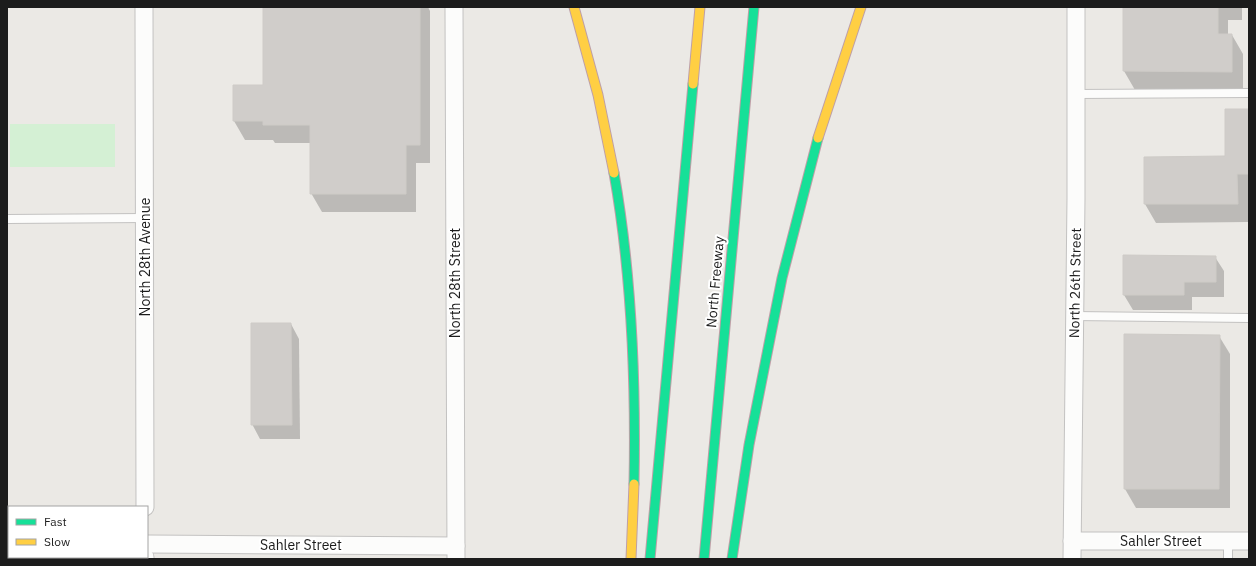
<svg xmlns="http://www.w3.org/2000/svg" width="1256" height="566" font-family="'IBM Plex Sans',sans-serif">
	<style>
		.park { fill: #d4f0d4 }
		.shadow { fill: #0003 }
		.building { fill: #d0cdca; stroke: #cecbc7 }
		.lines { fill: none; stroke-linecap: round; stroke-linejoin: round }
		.lane-casing { stroke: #c3c2c1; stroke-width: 10 }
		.street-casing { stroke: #c3c2c1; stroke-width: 19 }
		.fast-casing { stroke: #be9fa7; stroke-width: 11 }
		.slow-casing { stroke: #be9fa7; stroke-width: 11 }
		.lane { stroke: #fcfcfb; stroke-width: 8 }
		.street { stroke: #fcfcfb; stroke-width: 17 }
		.fast { stroke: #16e098; stroke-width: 9 }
		.slow { stroke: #ffcf43; stroke-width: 9 }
		.labels { text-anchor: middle; stroke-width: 4; stroke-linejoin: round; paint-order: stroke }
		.street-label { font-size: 14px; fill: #1c1c1c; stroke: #fff }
	</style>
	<rect width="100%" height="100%" fill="#ebe9e5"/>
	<!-- park -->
	<rect class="park" x="10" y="124" width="105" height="43"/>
	<!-- shadow -->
	<g class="shadow">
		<path d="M 264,7 L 428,7 L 430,11 L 430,163 L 416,163 L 416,212 L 322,212 L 311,193 L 311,143 L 275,143 L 273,140 L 245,140 L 234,121 L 264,86 Z"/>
		<path d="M 1124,7 L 1242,7 L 1242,20 L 1228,20 L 1228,35 L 1232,35 L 1243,54 L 1243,90 L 1135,90 L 1124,71 Z"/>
		<path d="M 1249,110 L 1248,222 L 1156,223 L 1145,204 L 1226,157 Z"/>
		<path d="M 1215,257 L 1224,271 L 1224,297 L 1192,297 L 1192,310 L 1133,310 L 1124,295 Z"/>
		<path d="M 291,324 L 299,339 L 300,439 L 260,439 L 252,424 Z"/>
		<path d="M 1219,336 L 1230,354 L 1230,508 L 1136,508 L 1125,489 Z"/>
	</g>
	<!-- building -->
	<g class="building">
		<path d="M 263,7 L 420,7 L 420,145 L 406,145 L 406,194 L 310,194 L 310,125 L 263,125 L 263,121 L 233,121 L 233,85 L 263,85 Z"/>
		<path d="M 1123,7 L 1218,7 L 1218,34 L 1232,34 L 1232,72 L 1123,71 Z"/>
		<path d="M 1225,109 L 1249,109 L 1249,174 L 1237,174 L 1238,204 L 1144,204 L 1144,157 L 1225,156 Z"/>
		<path d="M 1123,255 L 1216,256 L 1216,282 L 1184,282 L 1184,295 L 1123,295 Z"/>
		<path d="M 251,323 L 291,323 L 292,425 L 251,425 Z"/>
		<path d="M 1124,334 L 1220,335 L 1219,489 L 1124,489 Z"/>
	</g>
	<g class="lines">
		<!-- lane casing -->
		<g class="lane-casing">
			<g id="lane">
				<path d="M 1076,94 L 1249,93"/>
				<path d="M 7,219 L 144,218"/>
				<path d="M 1074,316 L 1249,318"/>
				<path d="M 1228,541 L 1228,559"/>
				<path d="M 7,548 L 9,549"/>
				<path d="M 19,557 L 19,559"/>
			</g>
		</g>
		<!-- street casing -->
		<g class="street-casing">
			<g id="street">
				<path d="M 144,7 L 145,507"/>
				<path d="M 454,7 L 456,559"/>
				<path d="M 1072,541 L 1249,541"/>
				<path d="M 147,544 L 456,546"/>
				<path d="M 145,559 L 145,557"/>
				<path d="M 1072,559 L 1076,198 L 1076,7"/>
			</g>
		</g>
		<!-- fast casing -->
		<g class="fast-casing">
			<g id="fast">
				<path d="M 614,173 C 632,275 636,380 634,484"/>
				<path d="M 650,559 L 693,84"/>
				<path d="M 704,559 L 754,7"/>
				<path d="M 732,559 L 749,445 L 782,278 L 818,138"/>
			</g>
		</g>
		<!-- slow casing -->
		<g class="slow-casing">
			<g id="slow">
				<path d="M 574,7 L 598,95 L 614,173"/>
				<path d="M 693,84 L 700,7"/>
				<path d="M 818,138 L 861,7"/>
				<path d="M 631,559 L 634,484"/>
			</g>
		</g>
		<!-- lane -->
		<use href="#lane" class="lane"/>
		<!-- street -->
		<use href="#street" class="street"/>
		<!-- fast -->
		<use href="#fast" class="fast"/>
		<!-- slow -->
		<use href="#slow" class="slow"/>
	</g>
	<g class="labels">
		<!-- street labels -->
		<g class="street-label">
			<text transform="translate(145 257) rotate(-90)" y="5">North 28th Avenue</text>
			<text transform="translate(715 282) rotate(-85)" y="5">North Freeway</text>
			<text transform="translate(455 283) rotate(-90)" y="5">North 28th Street</text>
			<text transform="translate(1075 283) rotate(-89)" y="5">North 26th Street</text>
			<text x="1161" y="546">Sahler Street</text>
			<text x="301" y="550">Sahler Street</text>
		</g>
	</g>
	<!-- border -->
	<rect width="1256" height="566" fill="none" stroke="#1c1c1c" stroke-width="16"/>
	<!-- legend -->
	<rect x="8" y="506" width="140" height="52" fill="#ffffff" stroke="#a4a4a4"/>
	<rect x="16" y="519" width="20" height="6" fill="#16e098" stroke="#a4a4a4"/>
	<text x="44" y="526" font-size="12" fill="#1c1c1c">Fast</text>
	<rect x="16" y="539" width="20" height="6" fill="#ffcf43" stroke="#a4a4a4"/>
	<text x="44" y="546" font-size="12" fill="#1c1c1c">Slow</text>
</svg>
